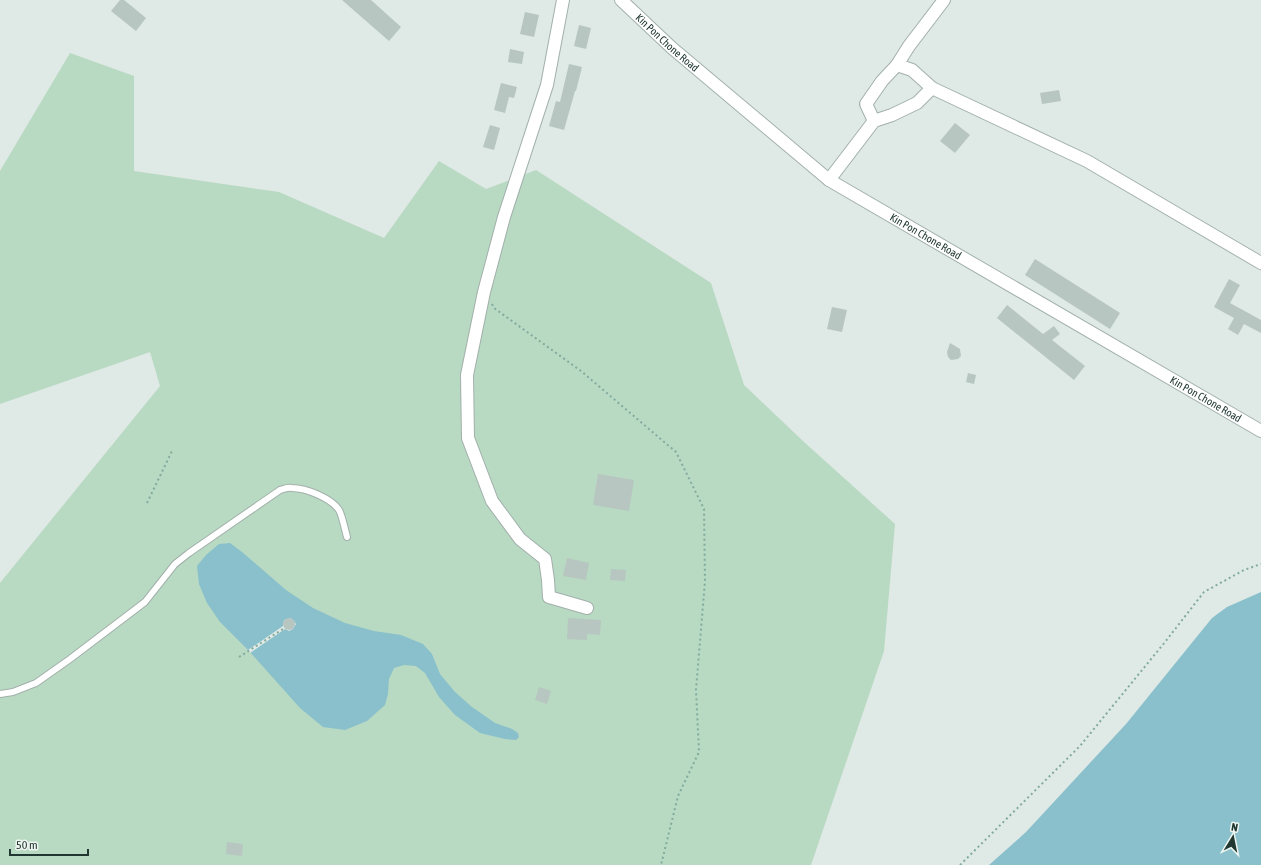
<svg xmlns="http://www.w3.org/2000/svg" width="1261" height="865" font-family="'Asap Condensed',sans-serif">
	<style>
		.green { fill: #b8d9c2 }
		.water { fill: #89c0cc }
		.pier { fill: #dfe9e5 }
		.building { fill: #b7c6c1 }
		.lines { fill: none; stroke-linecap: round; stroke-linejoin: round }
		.lane-casing { stroke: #a2b0ac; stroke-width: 8 }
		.street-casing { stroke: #a2b0ac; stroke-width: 14 }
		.path { stroke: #81ab9f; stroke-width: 2; stroke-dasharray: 2 3; stroke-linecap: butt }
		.lane { stroke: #fff; stroke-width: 6 }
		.street { stroke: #fff; stroke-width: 12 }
		.labels { text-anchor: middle; stroke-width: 3; stroke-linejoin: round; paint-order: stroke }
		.street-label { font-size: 11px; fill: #213832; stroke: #eff6f2 }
	</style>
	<rect width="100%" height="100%" fill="#dfe9e5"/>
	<!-- green -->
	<path class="green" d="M 70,53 L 134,76 L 134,171 L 279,192 L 384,238 L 439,161 L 486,189 L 536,170 L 711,283 L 744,385 L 804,442 L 895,524 L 884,651 L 811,865 L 0,865 L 0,583 L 160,386 L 150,352 L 0,404 L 0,171 Z"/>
	<!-- water -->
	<g class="water">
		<path d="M 230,543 L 242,552 L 286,590 L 313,608 L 345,623 L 374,631 L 401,635 L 423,644 L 432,654 L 440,674 L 455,692 L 472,707 L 495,723 L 512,729 L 518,733 L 519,737 L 516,740 L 505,739 L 480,733 L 455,715 L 439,697 L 425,673 L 416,666 L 404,665 L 394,668 L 389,679 L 388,694 L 385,705 L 367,721 L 345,730 L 323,727 L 300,708 L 249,651 L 220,622 L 207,603 L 199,584 L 197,566 L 206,555 L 219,544 Z"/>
		<path d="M 1261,592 L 1261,865 L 989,865 L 1026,832 L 1126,724 L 1212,618 L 1227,607 Z"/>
	</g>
	<!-- pier -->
	<path class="pier" d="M 290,618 L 293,620 L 296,624 L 293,629 L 289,631 L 285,629 L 250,653 L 248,650 L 283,626 L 284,620 Z"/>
	<!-- building -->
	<g class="building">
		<path d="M 120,0 L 124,0 L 146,18 L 136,31 L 111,11 Z"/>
		<path d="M 342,0 L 371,0 L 401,27 L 389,41 Z"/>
		<path d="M 525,12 L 539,15 L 534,37 L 520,34 Z"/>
		<path d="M 579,25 L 591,28 L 586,49 L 574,46 Z"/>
		<path d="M 510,49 L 524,52 L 522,64 L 508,62 Z"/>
		<path d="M 569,64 L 582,67 L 576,91 L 575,91 L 564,130 L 549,126 L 556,101 L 560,102 Z"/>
		<path d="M 501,83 L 517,87 L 514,98 L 509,97 L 505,113 L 494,110 Z"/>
		<path d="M 1059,90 L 1061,101 L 1042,104 L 1040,93 Z"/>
		<path d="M 955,123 L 970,135 L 955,153 L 940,141 Z"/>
		<path d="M 490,125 L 500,128 L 494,150 L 483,147 Z"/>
		<path d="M 1035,259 L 1120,313 L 1110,329 L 1025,275 Z"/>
		<path d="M 1229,279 L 1240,285 L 1230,303 L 1261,320 L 1261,333 L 1244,324 L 1238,335 L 1228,329 L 1234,318 L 1214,307 Z"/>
		<path d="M 1007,305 L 1043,334 L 1054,326 L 1060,334 L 1052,340 L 1085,366 L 1074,380 L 997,318 Z"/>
		<path d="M 832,307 L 847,310 L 842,332 L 827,329 Z"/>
		<path d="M 950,343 L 960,349 L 961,356 L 958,359 L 951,360 L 948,357 L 947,352 Z"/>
		<path d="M 968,373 L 976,375 L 974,384 L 966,382 Z"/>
		<path d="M 598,474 L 634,480 L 629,511 L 593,505 Z"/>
		<path d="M 567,558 L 589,563 L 586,580 L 563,576 Z"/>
		<path d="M 611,569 L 626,570 L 625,581 L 610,580 Z"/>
		<circle cx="289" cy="624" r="6"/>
		<path d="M 568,618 L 601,620 L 600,635 L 587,634 L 587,640 L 567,639 Z"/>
		<path d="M 539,687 L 551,691 L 547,704 L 535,700 Z"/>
		<path d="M 227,842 L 243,844 L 242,856 L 226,854 Z"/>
	</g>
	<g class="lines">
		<!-- lane casing -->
		<g class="lane-casing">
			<path id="lane" d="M 0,694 L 13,692 L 36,683 L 70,659 L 145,602 L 175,564 L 189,553 L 280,490 C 284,489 288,487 292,488 C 306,488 331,498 339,510 C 342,515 345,530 347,537"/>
		</g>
		<!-- street casing -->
		<g class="street-casing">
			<g id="street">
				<path d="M 563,0 L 547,85 L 504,217 L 484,292 L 467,375 L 468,438 L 492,501 L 520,539 L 545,559 L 548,580 L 549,597 L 587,608"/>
				<path id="s1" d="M 621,0 L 672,48 L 829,180 L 1261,431"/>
				<path d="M 897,65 L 909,46 L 944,0"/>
				<path d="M 932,88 L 1087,161 L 1261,263"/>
				<path d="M 829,180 L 874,121 L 892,115 L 917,103 L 932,88 L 912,70 L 897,65 L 882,81 L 866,104 L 874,121"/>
			</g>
		</g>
		<!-- path -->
		<g class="path">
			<path d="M 492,304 L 494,308 L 581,371 L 676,452 L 704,509 L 705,581 L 696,690 L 699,752 L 678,796 L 661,865"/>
			<path d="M 147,503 L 172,451"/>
			<path d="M 239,657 L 283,629"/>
			<path d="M 960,865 L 1080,746 L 1165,642 L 1204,592 L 1244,570 L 1261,564"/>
		</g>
		<!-- lane -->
		<use href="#lane" class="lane"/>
		<!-- street -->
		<use href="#street" class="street"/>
	</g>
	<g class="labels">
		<!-- street labels -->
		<g class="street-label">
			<text dy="4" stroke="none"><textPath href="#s1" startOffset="63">Kin Pon Chone Road</textPath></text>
			<text dy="4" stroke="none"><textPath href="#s1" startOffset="387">Kin Pon Chone Road</textPath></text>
			<text dy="4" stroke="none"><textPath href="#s1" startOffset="711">Kin Pon Chone Road</textPath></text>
		</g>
	</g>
	<!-- north arrow -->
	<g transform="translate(1233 837) rotate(10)" stroke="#eff6f2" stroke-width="3" paint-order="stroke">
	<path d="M0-3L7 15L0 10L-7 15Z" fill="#213832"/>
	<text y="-6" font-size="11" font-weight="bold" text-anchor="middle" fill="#213832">N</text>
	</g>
	<!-- scale -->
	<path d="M10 849v6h78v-6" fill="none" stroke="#213832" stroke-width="2"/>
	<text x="16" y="849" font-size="12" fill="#213832" stroke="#eff6f2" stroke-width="3" paint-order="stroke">50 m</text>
</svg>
